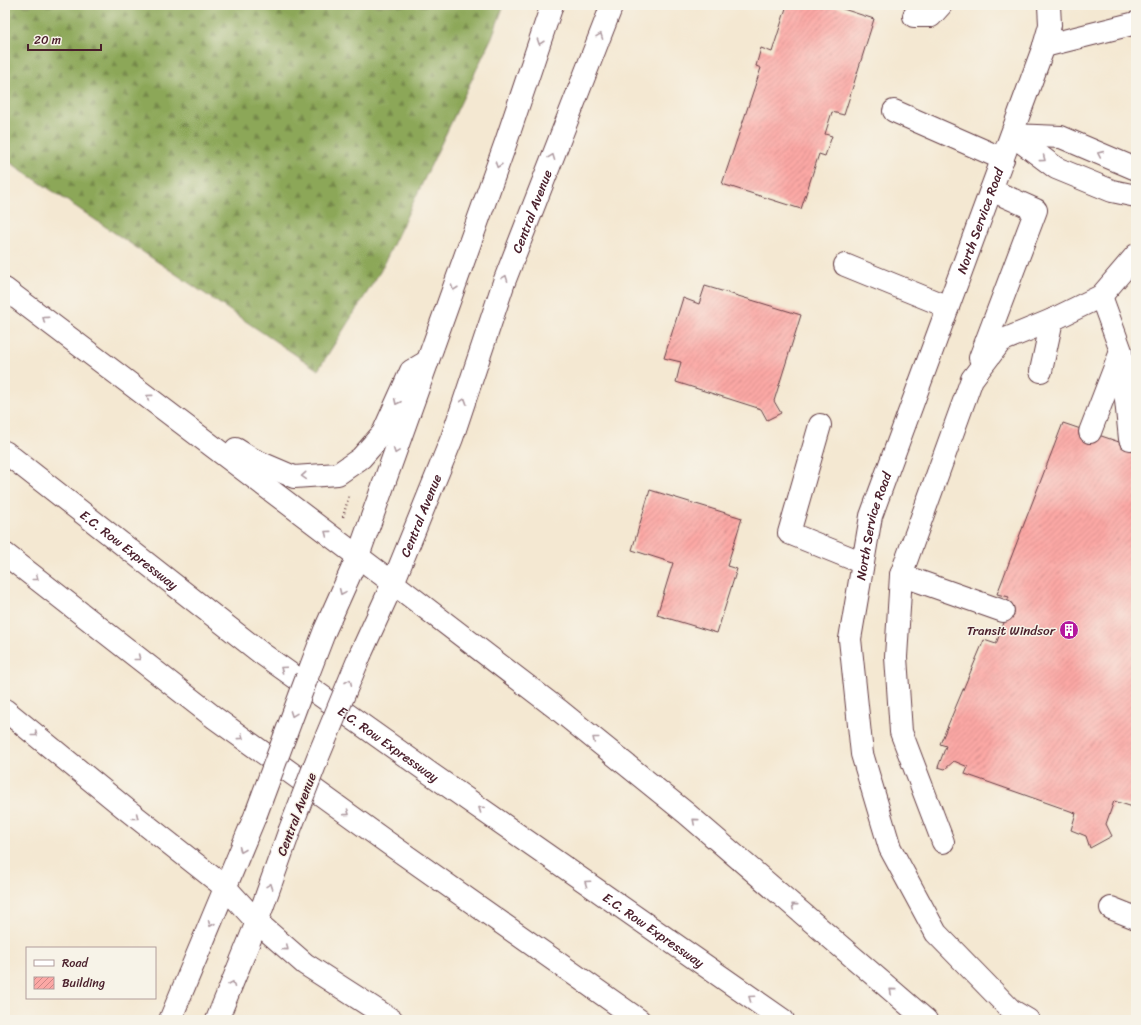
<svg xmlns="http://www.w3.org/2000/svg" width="1141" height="1025" font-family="Sriracha,sans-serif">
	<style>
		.forest { fill: url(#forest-firs); stroke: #6b6342 }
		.building { fill: url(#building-hatch) }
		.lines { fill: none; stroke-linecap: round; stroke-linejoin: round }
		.minor-casing { stroke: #643d44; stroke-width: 24 }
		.major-casing { stroke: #643d44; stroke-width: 24 }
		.highway-casing { stroke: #643d44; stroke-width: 24 }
		.path { stroke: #643d44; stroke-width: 2.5; stroke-dasharray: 1 3; stroke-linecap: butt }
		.minor { stroke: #fff; stroke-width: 22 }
		.major { stroke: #fff; stroke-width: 22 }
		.highway { stroke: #fff; stroke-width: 22 }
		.minor-bridge-casing { stroke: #643d44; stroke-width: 24; stroke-linecap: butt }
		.minor-bridge { stroke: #fff; stroke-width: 22 }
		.oneway { stroke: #ae9aa0 }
		.labels { text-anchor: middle; stroke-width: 3; stroke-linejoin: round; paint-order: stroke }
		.street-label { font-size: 13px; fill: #4a1f2b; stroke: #f7f3e8 }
		.poi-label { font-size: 13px; fill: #4a1f2b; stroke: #f7f3e8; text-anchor: end }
	</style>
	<defs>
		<pattern id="forest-firs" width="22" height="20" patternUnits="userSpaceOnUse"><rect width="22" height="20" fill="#8ca759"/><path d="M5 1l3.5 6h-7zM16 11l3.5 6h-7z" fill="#74874a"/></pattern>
		<pattern id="building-hatch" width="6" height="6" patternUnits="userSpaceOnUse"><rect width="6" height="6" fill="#fca8a5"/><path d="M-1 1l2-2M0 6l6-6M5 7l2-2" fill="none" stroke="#ce8887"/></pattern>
	</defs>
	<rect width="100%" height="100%" fill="#f7f3e8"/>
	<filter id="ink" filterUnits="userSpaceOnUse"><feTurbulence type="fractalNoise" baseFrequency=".025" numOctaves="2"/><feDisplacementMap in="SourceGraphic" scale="8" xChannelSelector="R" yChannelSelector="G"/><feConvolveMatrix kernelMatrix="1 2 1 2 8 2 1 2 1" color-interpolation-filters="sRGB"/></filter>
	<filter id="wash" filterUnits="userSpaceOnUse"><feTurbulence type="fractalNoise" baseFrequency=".012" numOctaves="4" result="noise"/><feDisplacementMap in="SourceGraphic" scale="16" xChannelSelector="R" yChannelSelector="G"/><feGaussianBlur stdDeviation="0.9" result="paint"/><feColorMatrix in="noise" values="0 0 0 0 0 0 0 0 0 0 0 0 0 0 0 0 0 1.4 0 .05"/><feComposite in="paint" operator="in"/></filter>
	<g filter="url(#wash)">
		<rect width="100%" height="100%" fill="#f4e8d2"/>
		<!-- forest -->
		<path class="forest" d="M 5,5 L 504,5 L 492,37 L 380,272 L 318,370 L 5,159 Z"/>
		<g id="blocks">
			<!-- building -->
			<g class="building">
				<path d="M 787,5 L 831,5 L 874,19 L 844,115 L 832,112 L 825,134 L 832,136 L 825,156 L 819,154 L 801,209 L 722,184 L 761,68 L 756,66 L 761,48 L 772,52 Z"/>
				<path d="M 705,286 L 801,315 L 774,401 L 781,413 L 767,420 L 761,409 L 676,382 L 681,362 L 664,358 L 683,298 L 699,304 Z"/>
				<path d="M 1063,423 L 1122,443 L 1136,436 L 1136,808 L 1114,801 L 1106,824 L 1112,836 L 1090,848 L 1086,836 L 1071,830 L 1076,813 L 965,774 L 968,767 L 954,761 L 945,769 L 938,767 L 946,746 L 940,744 L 984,640 L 996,644 L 1005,620 L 1000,617 L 1009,597 L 997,594 Z"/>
				<path d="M 650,490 L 742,518 L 727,566 L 737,569 L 717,633 L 657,615 L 673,563 L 632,550 Z"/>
			</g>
		</g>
	</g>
	<g filter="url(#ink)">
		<use href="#blocks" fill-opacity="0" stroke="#643d44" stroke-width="1"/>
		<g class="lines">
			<!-- minor casing -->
			<g class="minor-casing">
				<g id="minor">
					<path d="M 914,16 L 931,16 L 941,5"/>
					<path d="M 1044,46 L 1136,23"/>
					<path d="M 894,111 L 1003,159"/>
					<path d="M 1012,135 L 1056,168 L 1112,191 L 1136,196"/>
					<path d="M 1012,135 L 1061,137 L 1136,169"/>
					<path d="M 845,265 L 948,307"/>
					<path d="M 1101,296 L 1121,351 L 1130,439"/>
					<path d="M 980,358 L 1036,210 L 991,190"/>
					<path d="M 1041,371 L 1052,320"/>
					<path d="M 820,425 L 789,533 L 863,563"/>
					<path d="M 1090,432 L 1120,354"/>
					<path d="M 901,575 L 1003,611"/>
					<path id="s1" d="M 361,653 L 393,583 L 452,438 L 504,282 L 612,5"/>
					<path d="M 307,677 L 325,630 L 358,556 L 506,142 L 552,5"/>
					<path d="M 943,842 L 901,732 L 896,657 L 901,575 L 972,379 L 1001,341 L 1052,320 L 1101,296 L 1136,255"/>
					<path d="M 1111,908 L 1136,918"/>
					<path d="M 170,1020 L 256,814"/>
					<path d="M 217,1020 L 257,922 L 289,832"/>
					<path id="s2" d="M 1028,1020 L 1011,1010 L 936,933 L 890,848 L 862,754 L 850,639 L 871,516 L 1044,46 L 1050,25 L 1049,5"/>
				</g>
			</g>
			<!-- major casing -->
			<g class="major-casing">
				<g id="major">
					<path d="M 5,289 L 393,583"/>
					<path d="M 236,449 L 252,459 L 294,477 L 338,474 L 361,458 L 383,433 L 411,371 L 428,361"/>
					<path d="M 5,710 L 126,809 L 226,888 L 257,922"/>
				</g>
			</g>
			<!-- highway casing -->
			<g class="highway-casing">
				<g id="highway">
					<path id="s3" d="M 5,452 L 261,653 L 431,774 L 783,1020"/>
					<path d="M 5,554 L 215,718 L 388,843 L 639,1020"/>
					<path d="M 393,583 L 560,711 L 686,813 L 926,1020"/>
					<path d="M 257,922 L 305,964 L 392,1020"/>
				</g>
			</g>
			<!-- path -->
			<path class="path" d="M 343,517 L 349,495"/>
			<!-- minor -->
			<use href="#minor" class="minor"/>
			<!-- major -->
			<use href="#major" class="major"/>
			<!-- highway -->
			<use href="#highway" class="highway"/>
			<!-- minor-bridge casing -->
			<g class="minor-bridge-casing">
				<g id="minor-bridge">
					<path d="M 256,814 L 307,677"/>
					<path d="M 289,832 L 318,757 L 361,653"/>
				</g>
			</g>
			<!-- minor-bridge -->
			<use href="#minor-bridge" class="minor-bridge"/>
		</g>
		<!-- one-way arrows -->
		<defs><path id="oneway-chevron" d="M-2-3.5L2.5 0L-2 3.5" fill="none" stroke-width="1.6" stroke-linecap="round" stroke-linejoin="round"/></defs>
		<g class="oneway">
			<use href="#oneway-chevron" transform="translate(600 36) rotate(-69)"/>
			<use href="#oneway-chevron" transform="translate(540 42) rotate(109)"/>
			<use href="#oneway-chevron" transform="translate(1100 154) rotate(-156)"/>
			<use href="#oneway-chevron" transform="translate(552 157) rotate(-69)"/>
			<use href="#oneway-chevron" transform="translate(1043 159) rotate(37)"/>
			<use href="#oneway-chevron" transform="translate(498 165) rotate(109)"/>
			<use href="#oneway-chevron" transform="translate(505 278) rotate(-69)"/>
			<use href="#oneway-chevron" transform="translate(454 288) rotate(109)"/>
			<use href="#oneway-chevron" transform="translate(45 319) rotate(-143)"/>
			<use href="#oneway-chevron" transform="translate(149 397) rotate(-143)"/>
			<use href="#oneway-chevron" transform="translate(464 401) rotate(-72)"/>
			<use href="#oneway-chevron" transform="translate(397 402) rotate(115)"/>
			<use href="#oneway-chevron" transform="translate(396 451) rotate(110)"/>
			<use href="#oneway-chevron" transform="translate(304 476) rotate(176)"/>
			<use href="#oneway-chevron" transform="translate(327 533) rotate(-143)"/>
			<use href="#oneway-chevron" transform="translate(36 578) rotate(38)"/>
			<use href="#oneway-chevron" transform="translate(342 592) rotate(114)"/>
			<use href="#oneway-chevron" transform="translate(138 658) rotate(38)"/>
			<use href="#oneway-chevron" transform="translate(283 669) rotate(-145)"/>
			<use href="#oneway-chevron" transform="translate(349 682) rotate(-68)"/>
			<use href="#oneway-chevron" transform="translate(293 714) rotate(110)"/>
			<use href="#oneway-chevron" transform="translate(35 734) rotate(39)"/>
			<use href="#oneway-chevron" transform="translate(241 737) rotate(36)"/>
			<use href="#oneway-chevron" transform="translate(595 739) rotate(-141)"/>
			<use href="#oneway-chevron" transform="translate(481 809) rotate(-145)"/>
			<use href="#oneway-chevron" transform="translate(347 813) rotate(36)"/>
			<use href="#oneway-chevron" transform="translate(136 817) rotate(38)"/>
			<use href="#oneway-chevron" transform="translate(695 821) rotate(-139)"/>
			<use href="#oneway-chevron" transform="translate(242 850) rotate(112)"/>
			<use href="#oneway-chevron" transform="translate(587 883) rotate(-145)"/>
			<use href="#oneway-chevron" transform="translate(270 886) rotate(-70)"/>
			<use href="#oneway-chevron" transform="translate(794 906) rotate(-139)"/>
			<use href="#oneway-chevron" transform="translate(211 924) rotate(113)"/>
			<use href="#oneway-chevron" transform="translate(286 948) rotate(41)"/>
			<use href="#oneway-chevron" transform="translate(232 984) rotate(-68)"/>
			<use href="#oneway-chevron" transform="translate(892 991) rotate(-139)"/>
			<use href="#oneway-chevron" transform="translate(751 998) rotate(-145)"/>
		</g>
	</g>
	<!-- icons -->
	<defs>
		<g id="building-disc" transform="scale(1)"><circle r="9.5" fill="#b5179e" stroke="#f7f3e8"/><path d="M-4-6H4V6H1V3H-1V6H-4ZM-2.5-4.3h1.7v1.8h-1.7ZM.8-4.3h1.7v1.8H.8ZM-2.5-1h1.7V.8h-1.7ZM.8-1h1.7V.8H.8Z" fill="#fff"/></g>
	</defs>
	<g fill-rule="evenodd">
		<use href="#building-disc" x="1069" y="630"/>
	</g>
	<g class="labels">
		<!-- street labels -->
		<g class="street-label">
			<text dy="5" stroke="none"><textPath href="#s1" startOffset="474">Central Avenue</textPath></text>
			<text dy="5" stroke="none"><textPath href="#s2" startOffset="877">North Service Road</textPath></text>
			<text dy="5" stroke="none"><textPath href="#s1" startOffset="150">Central Avenue</textPath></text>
			<text dy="5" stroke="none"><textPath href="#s2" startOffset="553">North Service Road</textPath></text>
			<text dy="5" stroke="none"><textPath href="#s3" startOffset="158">E.C. Row Expressway</textPath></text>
			<text dy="5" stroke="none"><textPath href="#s3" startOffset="482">E.C. Row Expressway</textPath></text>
			<text transform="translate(296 814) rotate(-69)" y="5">Central Avenue</text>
			<text dy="5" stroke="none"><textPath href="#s3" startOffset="806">E.C. Row Expressway</textPath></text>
		</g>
		<!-- poi labels -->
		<g class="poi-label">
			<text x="1055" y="635">Transit Windsor</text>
		</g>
	</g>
	<!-- margin -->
	<rect width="1141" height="1025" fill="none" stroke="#f7f3e8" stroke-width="20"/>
	<!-- legend -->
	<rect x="26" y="947" width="130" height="52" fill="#f7f3e8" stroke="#b29e9c"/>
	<rect x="34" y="960" width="20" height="6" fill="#ffffff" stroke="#b29e9c"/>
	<text x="62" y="967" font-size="12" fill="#4a1f2b">Road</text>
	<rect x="34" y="977" width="20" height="12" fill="url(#building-hatch)" stroke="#b29e9c"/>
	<text x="62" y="987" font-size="12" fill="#4a1f2b">Building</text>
	<!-- scale -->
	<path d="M28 44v6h73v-6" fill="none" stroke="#4a1f2b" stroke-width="2"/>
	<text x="34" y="44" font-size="12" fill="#4a1f2b" stroke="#f7f3e8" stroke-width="3" paint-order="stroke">20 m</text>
</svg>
